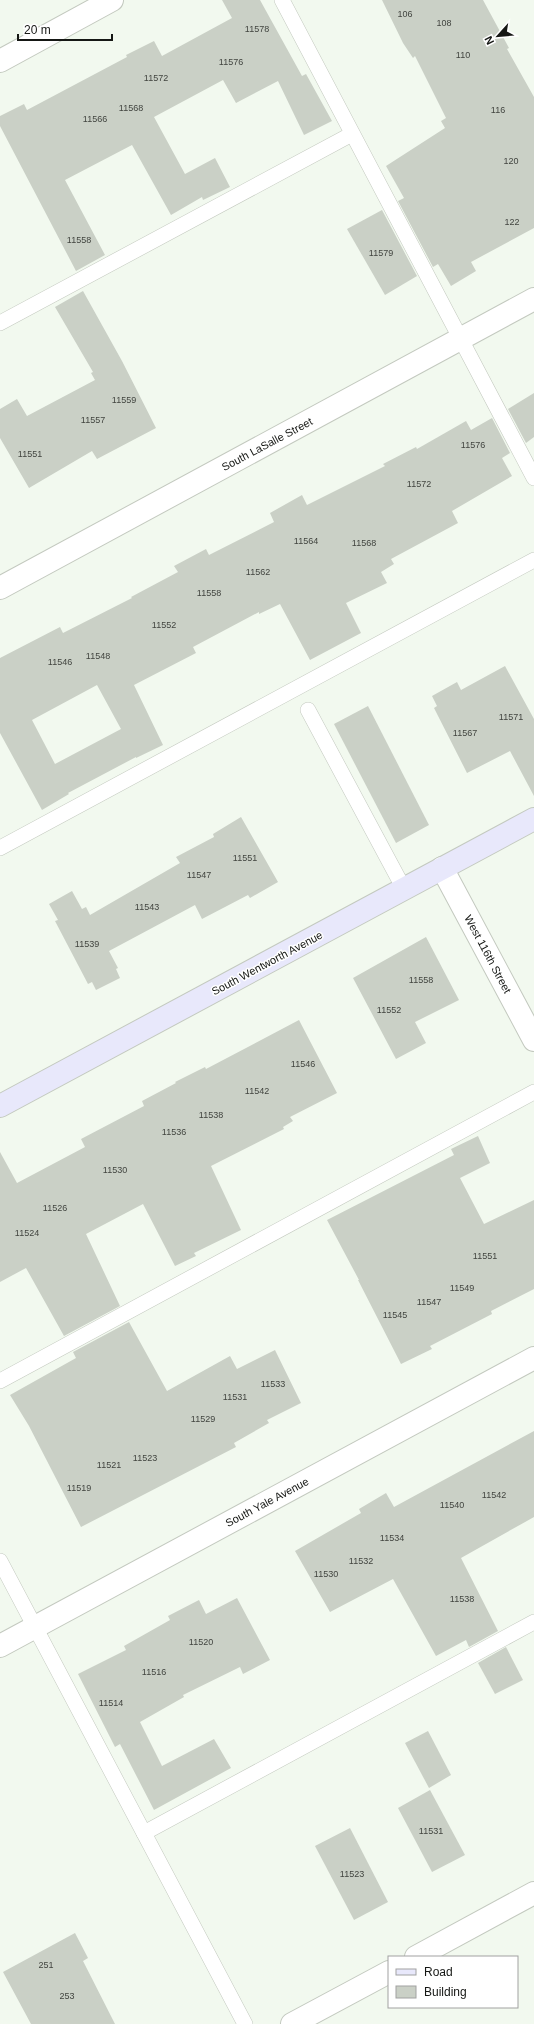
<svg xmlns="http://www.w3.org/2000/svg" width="534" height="2024" font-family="Arial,sans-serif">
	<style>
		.building { fill: #cad0c6; fill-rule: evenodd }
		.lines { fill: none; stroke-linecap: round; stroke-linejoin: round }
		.lane-casing { stroke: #c3c9bf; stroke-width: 16 }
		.street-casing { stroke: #c3c9bf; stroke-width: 24 }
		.secondary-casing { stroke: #c3c9bf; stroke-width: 24 }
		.lane { stroke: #fff; stroke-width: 15 }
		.street { stroke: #fff; stroke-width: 22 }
		.secondary { stroke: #e8e8fb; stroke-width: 22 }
		.labels { text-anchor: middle; stroke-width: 3; stroke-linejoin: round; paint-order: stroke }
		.number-label { font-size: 9px; fill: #424540 }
		.street-label { font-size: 11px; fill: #151714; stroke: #fff }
	</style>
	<rect width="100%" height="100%" fill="#f2f9ef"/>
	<!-- building -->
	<g class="building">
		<path d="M 222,0 L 260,0 L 302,76 L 306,74 L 332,121 L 304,135 L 278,81 L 236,103 L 223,80 L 154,117 L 185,174 L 215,158 L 230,187 L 203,200 L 202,197 L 171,215 L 132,145 L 65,180 L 105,255 L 76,271 L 0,126 L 0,116 L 24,104 L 27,110 L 127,57 L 126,55 L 154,41 L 162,56 L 232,18 Z"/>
		<path d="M 382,0 L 483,0 L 509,48 L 507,49 L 534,97 L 534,228 L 471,262 L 476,271 L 451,286 L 438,264 L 433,267 L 398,201 L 404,198 L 386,166 L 445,128 L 441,121 L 446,118 L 415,56 L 413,58 L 403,43 Z"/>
		<path d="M 382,210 L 417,276 L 385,295 L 347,229 Z"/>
		<path d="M 83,291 L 122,361 L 156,428 L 97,459 L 92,451 L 29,488 L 0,438 L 0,409 L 17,399 L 27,416 L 95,380 L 91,373 L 93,372 L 55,307 Z"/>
		<path d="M 534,393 L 534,437 L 526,443 L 508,409 Z"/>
		<path d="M 492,418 L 510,453 L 502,458 L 512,476 L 452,511 L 458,523 L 391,559 L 394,564 L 381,572 L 387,583 L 346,603 L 361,633 L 310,660 L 280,604 L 259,614 L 259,612 L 193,647 L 196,653 L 134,685 L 163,745 L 136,758 L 136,757 L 68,793 L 69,794 L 42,810 L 0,733 L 0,658 L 60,627 L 63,633 L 132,598 L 131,597 L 178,572 L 174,566 L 206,549 L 209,555 L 274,522 L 270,513 L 302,495 L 307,505 L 385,466 L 383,464 L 416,447 L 417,449 L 466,421 L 471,430 ZM 97,685 L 121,729 L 55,764 L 32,720 Z"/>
		<path d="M 505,666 L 534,719 L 534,796 L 510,751 L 467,773 L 434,708 L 437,706 L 432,696 L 457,682 L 461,690 Z"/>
		<path d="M 368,706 L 429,825 L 396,843 L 334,724 Z"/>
		<path d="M 241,817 L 278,882 L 250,898 L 248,895 L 202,919 L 195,905 L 109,951 L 118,968 L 116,969 L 120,978 L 96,990 L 92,982 L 88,984 L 55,921 L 58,920 L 49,904 L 72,891 L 82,909 L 86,907 L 90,915 L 180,863 L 176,857 L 214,837 L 213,834 Z"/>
		<path d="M 426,937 L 459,1000 L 415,1022 L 426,1043 L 396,1059 L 353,978 Z"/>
		<path d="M 299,1020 L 337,1093 L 290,1117 L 293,1121 L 283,1127 L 284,1129 L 211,1166 L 241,1230 L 194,1253 L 196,1256 L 175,1266 L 143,1204 L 86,1234 L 120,1306 L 64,1336 L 26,1268 L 0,1282 L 0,1152 L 17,1183 L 85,1147 L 81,1139 L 144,1106 L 142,1101 L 176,1083 L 175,1082 L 205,1067 L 206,1069 Z"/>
		<path d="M 478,1136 L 490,1163 L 460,1178 L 484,1224 L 534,1200 L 534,1289 L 491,1311 L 492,1314 L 430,1346 L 432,1349 L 401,1364 L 358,1280 L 359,1280 L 327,1220 L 454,1155 L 451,1149 Z"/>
		<path d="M 129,1322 L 167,1391 L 230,1356 L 237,1369 L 275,1350 L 301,1403 L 267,1420 L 269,1423 L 234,1443 L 236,1447 L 81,1527 L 29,1426 L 10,1395 L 76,1358 L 73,1352 Z"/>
		<path d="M 534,1431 L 534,1517 L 461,1558 L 498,1631 L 469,1647 L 466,1640 L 436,1656 L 393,1579 L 330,1612 L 295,1551 L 361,1513 L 359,1509 L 386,1493 L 394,1507 Z"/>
		<path d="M 237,1598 L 270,1660 L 243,1674 L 240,1667 L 183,1695 L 184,1697 L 140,1722 L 162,1766 L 214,1739 L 231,1768 L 154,1810 L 120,1744 L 115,1747 L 78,1674 L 126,1650 L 124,1646 L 170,1620 L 168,1616 L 199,1600 L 206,1614 Z"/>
		<path d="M 506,1647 L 523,1680 L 495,1694 L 478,1663 Z"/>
		<path d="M 428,1731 L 451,1775 L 429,1788 L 405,1743 Z"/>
		<path d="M 430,1790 L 465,1855 L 432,1872 L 398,1808 Z"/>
		<path d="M 350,1828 L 388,1902 L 354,1920 L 315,1846 Z"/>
		<path d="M 75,1933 L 88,1958 L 83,1961 L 115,2024 L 31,2024 L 3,1972 Z"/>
	</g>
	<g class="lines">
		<!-- lane casing -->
		<g class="lane-casing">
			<g id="lane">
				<path d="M 282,0 L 534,478"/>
				<path d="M 0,323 L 352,134"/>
				<path d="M 308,710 L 404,889"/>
				<path d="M 0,848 L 534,560"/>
				<path d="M 0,1381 L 534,1092"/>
				<path d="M 0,1561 L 245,2024"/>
				<path d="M 144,1833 L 534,1622"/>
			</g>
		</g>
		<!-- street casing -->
		<g class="street-casing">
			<g id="street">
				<path d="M 0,61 L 112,0"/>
				<path d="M 0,588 L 534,299"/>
				<path d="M 442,868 L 534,1040"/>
				<path d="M 0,1646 L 534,1358"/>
				<path d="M 416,1957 L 534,1893"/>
				<path d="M 292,2024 L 389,1972"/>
			</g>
		</g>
		<!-- secondary casing -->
		<g class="secondary-casing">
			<path id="secondary" d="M 0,1106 L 534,819"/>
		</g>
		<!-- lane -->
		<use href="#lane" class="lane"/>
		<!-- street -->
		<use href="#street" class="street"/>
		<!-- secondary -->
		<use href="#secondary" class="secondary"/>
	</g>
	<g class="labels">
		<!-- number labels -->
		<g class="number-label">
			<text x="405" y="17">106</text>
			<text x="444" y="26">108</text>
			<text x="257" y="32">11578</text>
			<text x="463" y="58">110</text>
			<text x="231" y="65">11576</text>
			<text x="156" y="81">11572</text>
			<text x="131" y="111">11568</text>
			<text x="498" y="113">116</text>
			<text x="95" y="122">11566</text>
			<text x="511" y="164">120</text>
			<text x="512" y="225">122</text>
			<text x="79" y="243">11558</text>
			<text x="381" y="256">11579</text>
			<text x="124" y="403">11559</text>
			<text x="93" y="423">11557</text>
			<text x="473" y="448">11576</text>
			<text x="30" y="457">11551</text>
			<text x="419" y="487">11572</text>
			<text x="306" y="544">11564</text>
			<text x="364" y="546">11568</text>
			<text x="258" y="575">11562</text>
			<text x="209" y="596">11558</text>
			<text x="164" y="628">11552</text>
			<text x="98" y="659">11548</text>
			<text x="60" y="665">11546</text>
			<text x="511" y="720">11571</text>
			<text x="465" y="736">11567</text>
			<text x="245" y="861">11551</text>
			<text x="199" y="878">11547</text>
			<text x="147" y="910">11543</text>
			<text x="87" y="947">11539</text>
			<text x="421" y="983">11558</text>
			<text x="389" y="1013">11552</text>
			<text x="303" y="1067">11546</text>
			<text x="257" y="1094">11542</text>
			<text x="211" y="1118">11538</text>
			<text x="174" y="1135">11536</text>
			<text x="115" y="1173">11530</text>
			<text x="55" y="1211">11526</text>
			<text x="27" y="1236">11524</text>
			<text x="485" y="1259">11551</text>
			<text x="462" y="1291">11549</text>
			<text x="429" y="1305">11547</text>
			<text x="395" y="1318">11545</text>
			<text x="273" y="1387">11533</text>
			<text x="235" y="1400">11531</text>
			<text x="203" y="1422">11529</text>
			<text x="145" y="1461">11523</text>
			<text x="109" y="1468">11521</text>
			<text x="79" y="1491">11519</text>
			<text x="494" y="1498">11542</text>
			<text x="452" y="1508">11540</text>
			<text x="392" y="1541">11534</text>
			<text x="361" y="1564">11532</text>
			<text x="326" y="1577">11530</text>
			<text x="462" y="1602">11538</text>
			<text x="201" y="1645">11520</text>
			<text x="154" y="1675">11516</text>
			<text x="111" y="1706">11514</text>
			<text x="431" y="1834">11531</text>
			<text x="352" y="1877">11523</text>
			<text x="46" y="1968">251</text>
			<text x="67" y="1999">253</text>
		</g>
		<!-- street labels -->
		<g class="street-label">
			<text transform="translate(267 444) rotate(-28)" y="4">South LaSalle Street</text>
			<text transform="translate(488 954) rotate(62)" y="4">West 116th Street</text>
			<text transform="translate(267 963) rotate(-28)" y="4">South Wentworth Avenue</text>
			<text transform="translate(267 1502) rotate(-28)" y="4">South Yale Avenue</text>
		</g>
	</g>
	<!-- legend -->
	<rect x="388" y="1956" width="130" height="52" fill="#ffffff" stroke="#a1a2a1"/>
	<rect x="396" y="1969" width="20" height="6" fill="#e8e8fb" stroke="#a1a2a1"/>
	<text x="424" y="1976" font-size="12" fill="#151714">Road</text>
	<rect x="396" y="1986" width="20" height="12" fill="#cad0c6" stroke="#a1a2a1"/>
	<text x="424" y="1996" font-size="12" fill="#151714">Building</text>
	<!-- north arrow -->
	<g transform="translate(498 36) rotate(243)" stroke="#ffffff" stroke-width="3" paint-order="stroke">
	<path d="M0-3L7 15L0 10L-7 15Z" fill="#151714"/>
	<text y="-6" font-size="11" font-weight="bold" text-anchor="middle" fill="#151714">N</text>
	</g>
	<!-- scale -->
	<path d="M18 34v6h94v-6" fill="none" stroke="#151714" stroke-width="2"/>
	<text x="24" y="34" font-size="12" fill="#151714" stroke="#ffffff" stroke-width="3" paint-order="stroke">20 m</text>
</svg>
